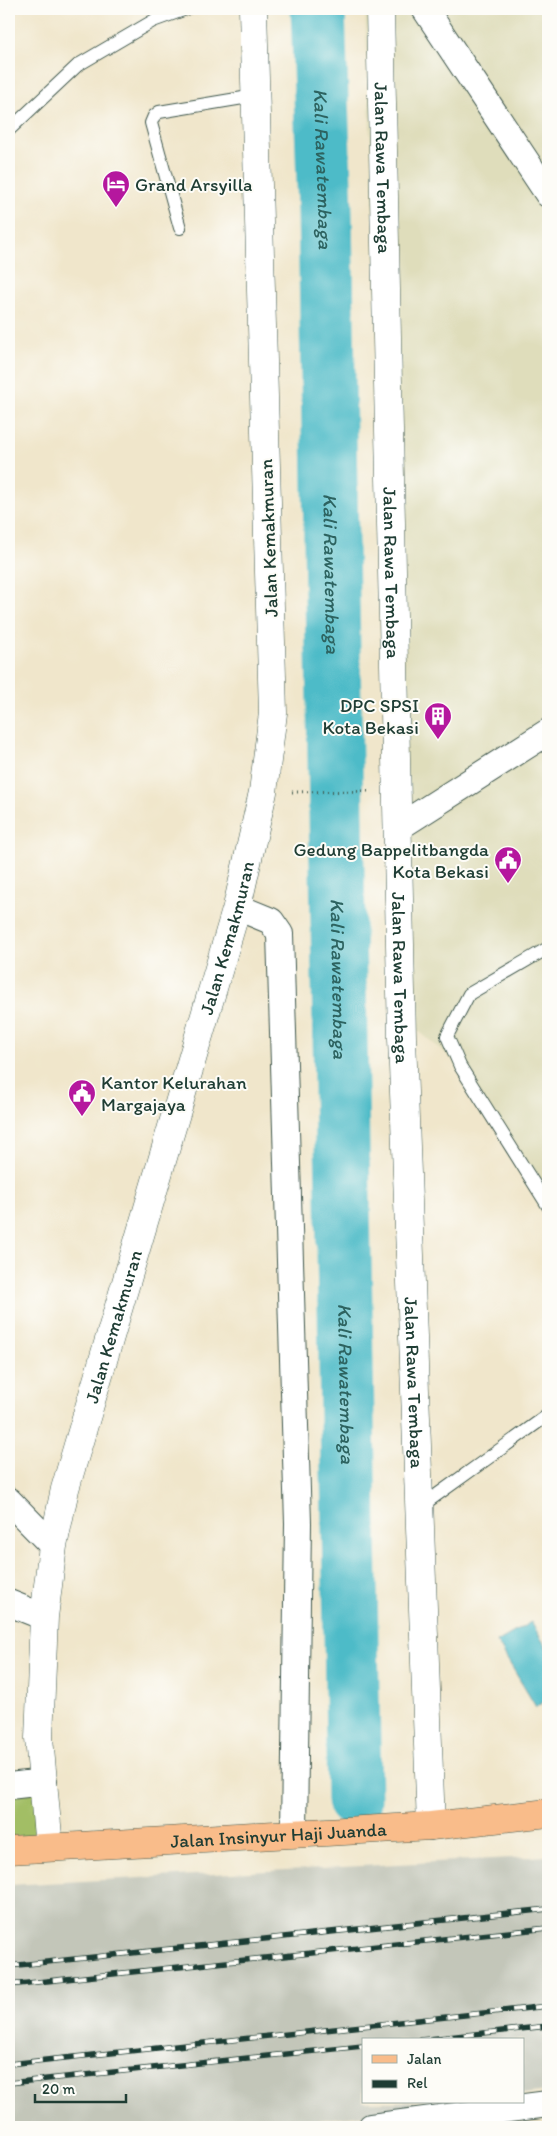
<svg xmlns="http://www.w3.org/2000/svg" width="557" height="2136" font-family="Itim,sans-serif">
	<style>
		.built { fill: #dfddbb }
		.industrial { fill: #c3c6b9 }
		.green { fill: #a2be65; stroke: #607e4c }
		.water { fill: #4ebbc8; stroke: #367c7e }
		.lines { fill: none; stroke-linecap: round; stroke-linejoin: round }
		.river { stroke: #4ebbc8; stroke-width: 55 }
		.service-casing { stroke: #3e564b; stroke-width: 14 }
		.minor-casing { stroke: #3e564b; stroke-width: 28 }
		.tertiary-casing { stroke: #3e564b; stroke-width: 29 }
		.primary-casing { stroke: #3e564b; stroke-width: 29 }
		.path { stroke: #3e564b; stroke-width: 3; stroke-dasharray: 1 4; stroke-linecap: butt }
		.service { stroke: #fff; stroke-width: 12 }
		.minor { stroke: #fff; stroke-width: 26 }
		.tertiary { stroke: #fff; stroke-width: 28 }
		.primary { stroke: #f9bc8a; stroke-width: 28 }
		.rail-casing { stroke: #1f3d34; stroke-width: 5.5 }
		.rail { stroke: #fdfcf7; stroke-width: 4; stroke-dasharray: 11; stroke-linecap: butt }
		.labels { text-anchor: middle; stroke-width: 4; stroke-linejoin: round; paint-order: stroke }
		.street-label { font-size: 19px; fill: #1f3d34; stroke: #fdfcf7 }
		.poi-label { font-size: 19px; fill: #1f3d34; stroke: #fdfcf7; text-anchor: start }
		.water-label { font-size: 20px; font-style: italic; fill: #2d6360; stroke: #fdfcf7 }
	</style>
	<rect width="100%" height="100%" fill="#fdfcf7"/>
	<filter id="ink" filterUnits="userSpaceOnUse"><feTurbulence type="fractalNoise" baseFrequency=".02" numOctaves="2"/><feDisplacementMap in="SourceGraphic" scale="10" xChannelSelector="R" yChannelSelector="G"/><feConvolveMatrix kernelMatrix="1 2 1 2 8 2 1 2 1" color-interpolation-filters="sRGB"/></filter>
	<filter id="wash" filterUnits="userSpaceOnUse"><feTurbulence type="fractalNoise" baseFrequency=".0096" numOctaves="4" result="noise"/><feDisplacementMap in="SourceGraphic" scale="20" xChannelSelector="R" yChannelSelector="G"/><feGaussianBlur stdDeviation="1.12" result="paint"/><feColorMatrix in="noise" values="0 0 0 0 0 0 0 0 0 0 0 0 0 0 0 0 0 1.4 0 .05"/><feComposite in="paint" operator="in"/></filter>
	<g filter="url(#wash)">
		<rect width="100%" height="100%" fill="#f0e6cb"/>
		<!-- built -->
		<path class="built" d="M 365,9 L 548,9 L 548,1206 L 460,1066 L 407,1021 Z"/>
		<!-- industrial -->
		<path class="industrial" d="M 548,1856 L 548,2091 L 523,2094 L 523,2040 L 363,2040 L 363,2102 L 458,2102 L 265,2127 L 9,2127 L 9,1885 Z"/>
		<!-- green -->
		<path class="green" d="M 44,1782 L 49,1847 L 9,1850 L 9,1786 Z"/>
		<!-- water -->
		<path class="water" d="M 531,1622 L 548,1650 L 548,1699 L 536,1707 L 497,1642 Z"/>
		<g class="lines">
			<!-- river -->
			<path class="river" id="s1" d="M 318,9 L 325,212 L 354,1800"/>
		</g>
	</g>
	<g filter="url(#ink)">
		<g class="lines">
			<!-- service casing -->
			<g class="service-casing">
				<g id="service">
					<path d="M 9,130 L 78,65 L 153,21 L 186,9"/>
					<path d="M 180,228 L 151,123 L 154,116 L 159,112 L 255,96"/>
					<path d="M 548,948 L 469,994 L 447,1036 L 460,1066 L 548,1206"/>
					<path d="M 420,1507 L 548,1415"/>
				</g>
			</g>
			<!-- minor casing -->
			<g class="minor-casing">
				<g id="minor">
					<path d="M 425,9 L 548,194"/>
					<path d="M 399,827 L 548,732"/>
					<path d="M 237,907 L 271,921 L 280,934 L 298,1523 L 294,1833"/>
					<path d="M 9,1501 L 53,1546"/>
					<path d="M 9,1603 L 44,1617"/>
					<path d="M 9,1786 L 44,1782"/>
					<path d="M 371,2127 L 548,2104"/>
				</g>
			</g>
			<!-- tertiary casing -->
			<g class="tertiary-casing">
				<g id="tertiary">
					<path id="s2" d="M 380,9 L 402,1038 L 431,1826"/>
					<path id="s3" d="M 49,1847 L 39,1738 L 44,1617 L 53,1546 L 65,1489 L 237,907 L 263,792 L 273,713 L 253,9"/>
				</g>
			</g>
			<!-- primary casing -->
			<g class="primary-casing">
				<g id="primary">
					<path id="s4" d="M 9,1850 L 431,1826 L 548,1813"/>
				</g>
			</g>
			<!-- path -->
			<path class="path" d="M 292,792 L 368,791"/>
			<!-- service -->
			<use href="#service" class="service"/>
			<!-- minor -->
			<use href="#minor" class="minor"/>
			<!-- tertiary -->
			<use href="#tertiary" class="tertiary"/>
			<!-- primary -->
			<use href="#primary" class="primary"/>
			<!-- rail casing -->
			<g class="rail-casing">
				<g id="rail">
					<path d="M 9,1966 L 548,1909"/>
					<path d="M 9,1985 L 548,1928"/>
					<path d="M 420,2040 L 548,2026"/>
					<path d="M 9,2064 L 548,2006"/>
					<path d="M 9,2083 L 363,2046"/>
				</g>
			</g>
			<!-- rail -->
			<use href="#rail" class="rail"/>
		</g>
	</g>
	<!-- icons -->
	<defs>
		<g id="hotel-pin" transform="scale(1.4375)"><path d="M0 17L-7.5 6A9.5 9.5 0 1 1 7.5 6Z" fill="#b5179e" stroke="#fdfcf7"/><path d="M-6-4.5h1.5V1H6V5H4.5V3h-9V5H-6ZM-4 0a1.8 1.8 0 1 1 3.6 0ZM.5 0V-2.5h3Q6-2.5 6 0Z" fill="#fff"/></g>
		<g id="building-pin" transform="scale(1.4375)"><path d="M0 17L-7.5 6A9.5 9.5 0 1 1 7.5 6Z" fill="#b5179e" stroke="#fdfcf7"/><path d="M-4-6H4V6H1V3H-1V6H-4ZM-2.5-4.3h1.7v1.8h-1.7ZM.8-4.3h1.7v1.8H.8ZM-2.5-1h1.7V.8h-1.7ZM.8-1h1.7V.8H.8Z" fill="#fff"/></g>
		<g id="civic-pin" transform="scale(1.4375)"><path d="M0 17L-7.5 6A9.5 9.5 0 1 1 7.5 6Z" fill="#b5179e" stroke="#fdfcf7"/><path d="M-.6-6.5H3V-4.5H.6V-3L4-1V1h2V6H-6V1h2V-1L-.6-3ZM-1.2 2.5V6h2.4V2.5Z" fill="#fff"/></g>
	</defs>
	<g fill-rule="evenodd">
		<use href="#hotel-pin" x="116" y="184"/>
		<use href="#building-pin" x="438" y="716"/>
		<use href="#civic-pin" x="508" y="860"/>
		<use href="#civic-pin" x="82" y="1093"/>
	</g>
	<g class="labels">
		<!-- street labels -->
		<g class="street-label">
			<text dy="7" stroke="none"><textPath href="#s2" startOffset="159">Jalan Rawa Tembaga</textPath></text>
			<text transform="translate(268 538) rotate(-92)" y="7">Jalan Kemakmuran</text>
			<text dy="7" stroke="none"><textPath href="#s2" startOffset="564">Jalan Rawa Tembaga</textPath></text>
			<text dy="7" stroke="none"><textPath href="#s3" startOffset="935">Jalan Kemakmuran</textPath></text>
			<text dy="7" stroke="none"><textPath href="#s2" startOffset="969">Jalan Rawa Tembaga</textPath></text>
			<text dy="7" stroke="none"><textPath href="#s3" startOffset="530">Jalan Kemakmuran</textPath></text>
			<text dy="7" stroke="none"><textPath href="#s2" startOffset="1374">Jalan Rawa Tembaga</textPath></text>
			<text dy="7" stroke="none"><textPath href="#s4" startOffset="270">Jalan Insinyur Haji Juanda</textPath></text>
		</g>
		<!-- poi labels -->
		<g class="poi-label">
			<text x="135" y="191">Grand Arsyilla</text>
			<text x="419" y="712" text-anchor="end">DPC SPSI<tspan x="419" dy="22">Kota Bekasi</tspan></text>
			<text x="489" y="856" text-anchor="end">Gedung Bappelitbangda<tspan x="489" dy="22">Kota Bekasi</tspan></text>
			<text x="101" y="1089">Kantor Kelurahan<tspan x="101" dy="22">Margajaya</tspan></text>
		</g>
		<!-- water labels -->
		<g class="water-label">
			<text dy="7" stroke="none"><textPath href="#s1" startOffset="160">Kali Rawatembaga</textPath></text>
			<text dy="7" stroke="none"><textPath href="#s1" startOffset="565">Kali Rawatembaga</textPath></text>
			<text dy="7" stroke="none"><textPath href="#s1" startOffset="970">Kali Rawatembaga</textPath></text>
			<text dy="7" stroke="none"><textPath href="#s1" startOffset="1375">Kali Rawatembaga</textPath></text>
		</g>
	</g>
	<!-- margin -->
	<rect width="557" height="2136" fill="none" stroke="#fdfcf7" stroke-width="30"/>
	<!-- legend -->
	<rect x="362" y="2038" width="162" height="65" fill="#fdfcf7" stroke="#a4b0a9"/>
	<rect x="372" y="2055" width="25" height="8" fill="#f9bc8a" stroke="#a4b0a9"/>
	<text x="407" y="2064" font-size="15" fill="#1f3d34">Jalan</text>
	<rect x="372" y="2080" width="25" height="8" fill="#1f3d34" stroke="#a4b0a9"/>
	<text x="407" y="2088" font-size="15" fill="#1f3d34">Rel</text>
	<!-- scale -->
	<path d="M35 2094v8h91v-8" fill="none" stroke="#1f3d34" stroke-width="2.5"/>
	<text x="42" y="2094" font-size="15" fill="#1f3d34" stroke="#fdfcf7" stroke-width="4" paint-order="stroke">20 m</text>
</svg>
